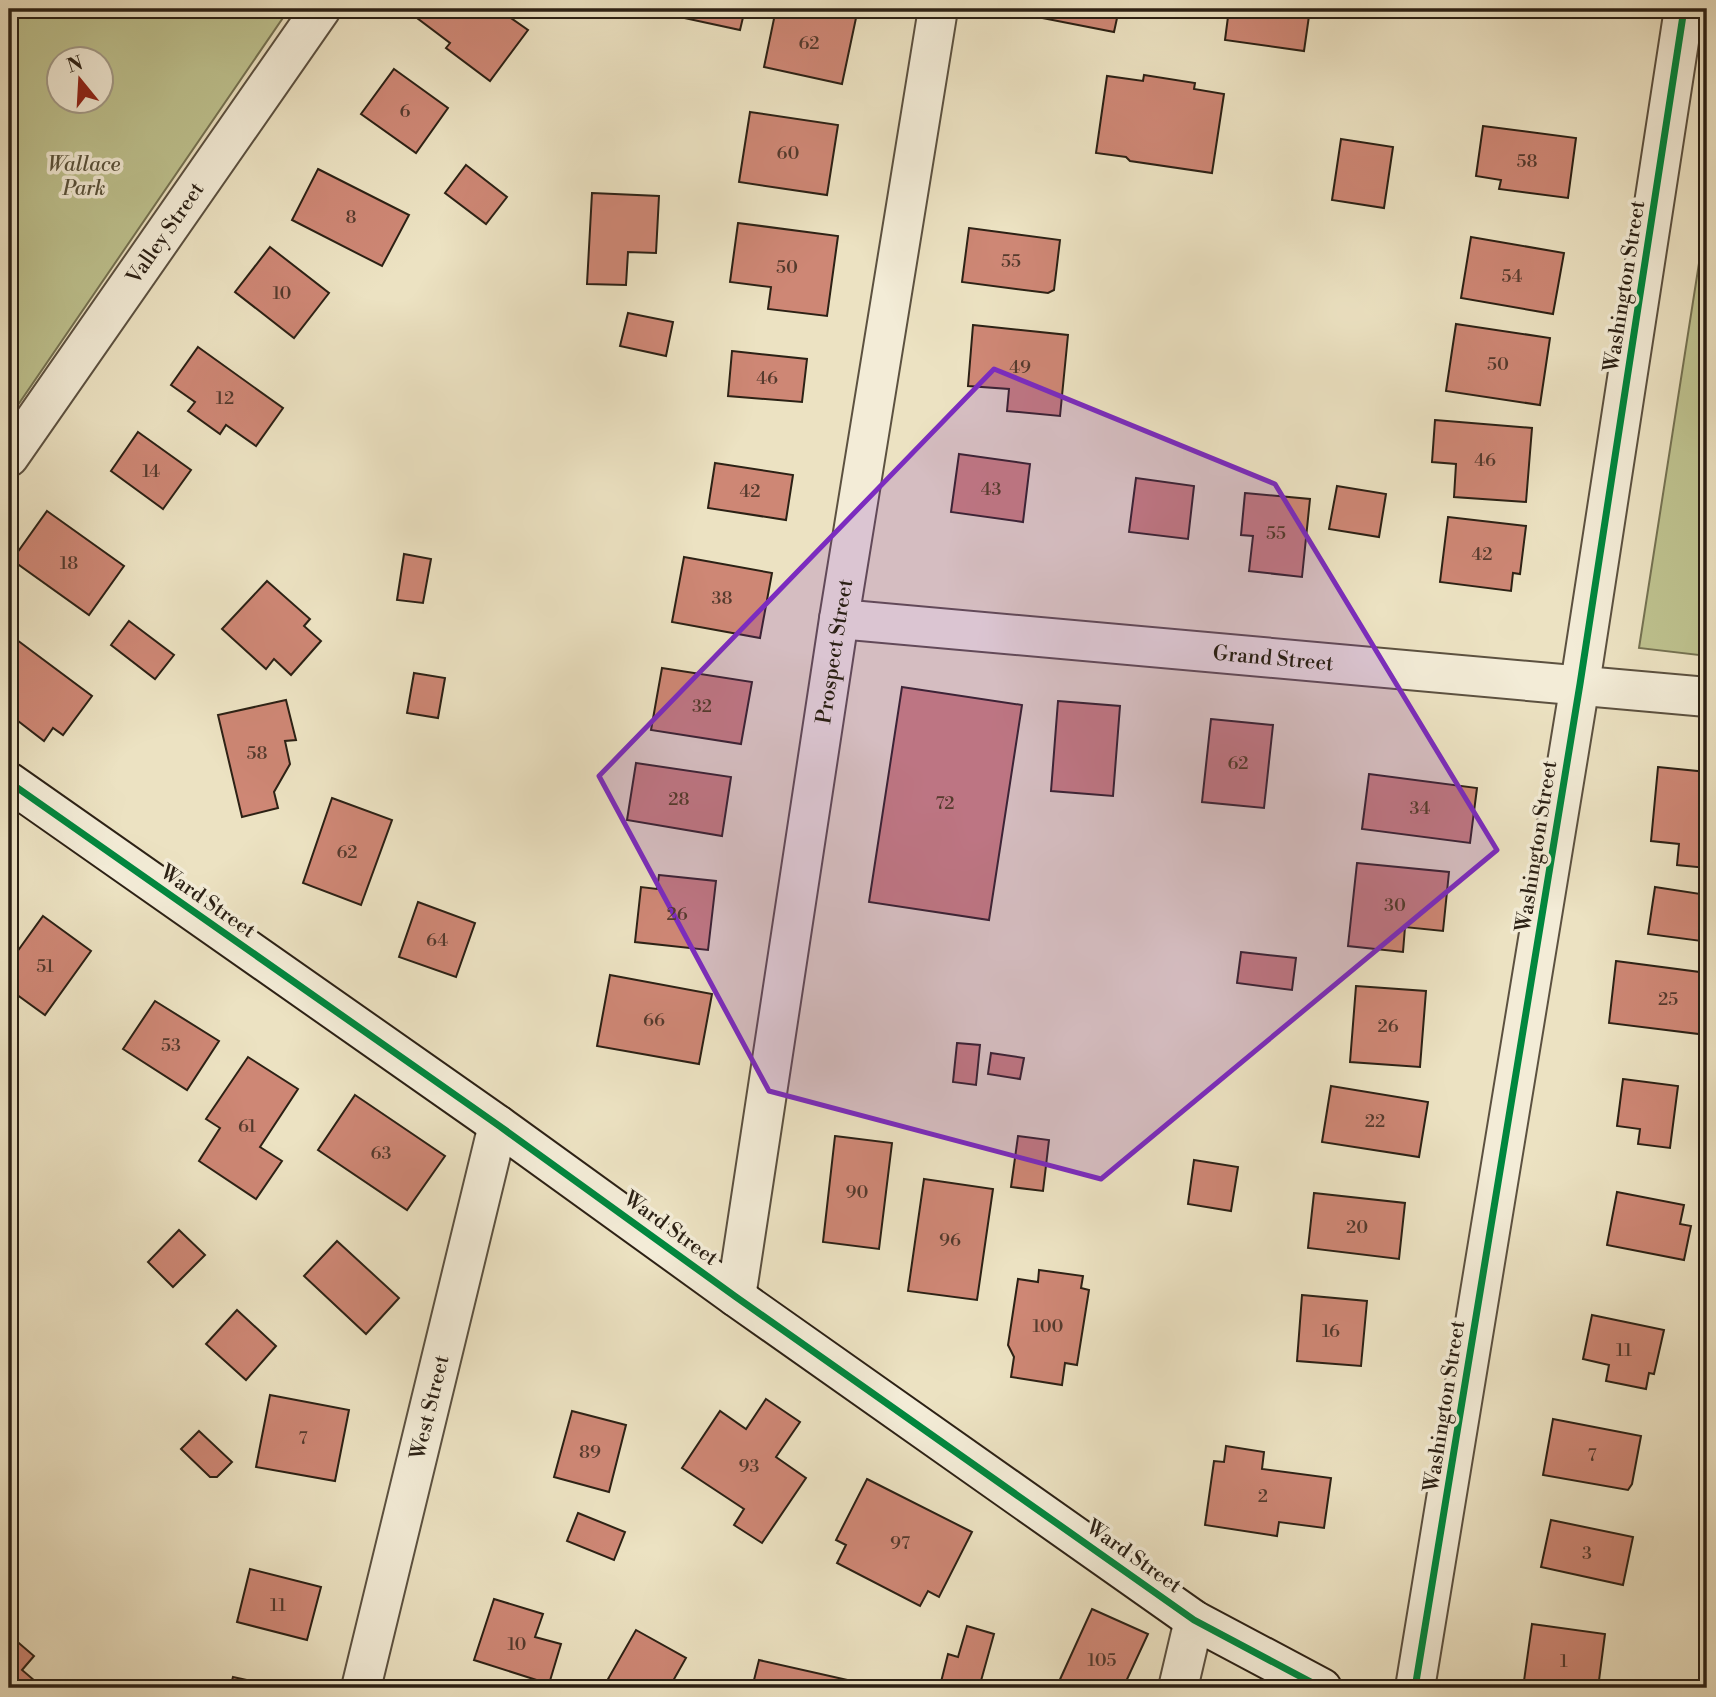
<svg xmlns="http://www.w3.org/2000/svg" width="1716" height="1697" font-family="'Libre Bodoni',serif">
	<style>
		.green { fill: #bec28f; stroke: #757252; stroke-width: 2; fill-rule: evenodd }
		.building { fill: #ce8775; stroke: #2c2115; stroke-width: 2 }
		.lines { fill: none; stroke-linecap: round; stroke-linejoin: round }
		.street-casing { stroke: #5c5140; stroke-width: 42 }
		.secondary-casing { stroke: #2c2115; stroke-width: 42 }
		.street { stroke: #f3ecd7; stroke-width: 38 }
		.secondary { stroke: #f3ecd7; stroke-width: 38 }
		.cycleway-casing { stroke: #f3ecd7; stroke-width: 11 }
		.cycleway { stroke: #00873e; stroke-width: 7 }
		.marked { fill: #7b2cbf; fill-opacity: 0.2; stroke: #7b2cbf; stroke-width: 5; stroke-linejoin: round }
		.labels { text-anchor: middle; stroke-width: 7; stroke-linejoin: round; paint-order: stroke }
		.number-label { font-size: 18px; fill: #543a2d }
		.park-label { font-size: 21px; font-style: italic; fill: #58513a; stroke: #f3ecd7 }
		.street-label { font-size: 21px; fill: #2c2115; stroke: #f3ecd7 }
	</style>
	<rect width="100%" height="100%" fill="#ece2c2"/>
	<filter id="stains"><feTurbulence type="fractalNoise" baseFrequency=".00286" numOctaves="4"/><feColorMatrix values="0 0 0 0 .2 0 0 0 0 .09 0 0 0 0 .02 0 0 0 .5 -.17"/></filter>
	<radialGradient id="worn" r=".72"><stop offset=".6" stop-color="#630" stop-opacity="0"/><stop offset="1" stop-color="#630" stop-opacity=".3"/></radialGradient>
	<!-- green -->
	<g class="green">
		<path d="M 9,9 L 289,9 L 9,418 ZM 60,60 L 102,60 L 102,102 L 60,102 Z"/>
		<path d="M 1702,244 L 1707,245 L 1707,656 L 1639,648 Z"/>
	</g>
	<!-- building -->
	<g class="building">
		<path d="M 424,9 L 498,9 L 528,30 L 490,81 L 446,48 L 450,43 L 417,18 Z"/>
		<path d="M 661,9 L 745,9 L 740,30 L 661,13 Z"/>
		<path d="M 776,9 L 811,9 L 856,18 L 842,84 L 764,67 Z"/>
		<path d="M 1034,9 L 1119,9 L 1114,32 L 1032,16 Z"/>
		<path d="M 1229,9 L 1310,9 L 1304,51 L 1225,40 Z"/>
		<path d="M 394,69 L 448,108 L 416,153 L 361,114 Z"/>
		<path d="M 1144,75 L 1195,83 L 1194,89 L 1224,94 L 1212,173 L 1130,161 L 1126,157 L 1096,153 L 1107,76 L 1143,81 Z"/>
		<path d="M 750,112 L 838,125 L 827,195 L 739,182 Z"/>
		<path d="M 1483,126 L 1576,138 L 1568,198 L 1499,189 L 1501,180 L 1476,176 Z"/>
		<path d="M 1341,139 L 1393,147 L 1384,208 L 1332,200 Z"/>
		<path d="M 466,165 L 507,197 L 486,224 L 445,193 Z"/>
		<path d="M 318,169 L 409,215 L 382,266 L 292,220 Z"/>
		<path d="M 592,193 L 659,196 L 656,253 L 628,252 L 626,285 L 587,284 Z"/>
		<path d="M 738,223 L 838,236 L 827,316 L 768,309 L 771,287 L 730,282 Z"/>
		<path d="M 969,228 L 1060,240 L 1054,290 L 1048,293 L 962,282 Z"/>
		<path d="M 1471,237 L 1564,253 L 1553,314 L 1461,298 Z"/>
		<path d="M 270,247 L 329,293 L 294,338 L 235,292 Z"/>
		<path d="M 628,313 L 673,322 L 666,356 L 620,346 Z"/>
		<path d="M 1456,324 L 1550,338 L 1540,405 L 1446,391 Z"/>
		<path d="M 973,325 L 1068,335 L 1060,416 L 1007,411 L 1009,389 L 968,386 Z"/>
		<path d="M 198,347 L 283,408 L 256,446 L 226,425 L 220,434 L 188,411 L 195,402 L 171,385 Z"/>
		<path d="M 732,351 L 807,359 L 802,402 L 728,396 Z"/>
		<path d="M 1435,420 L 1532,428 L 1526,502 L 1454,497 L 1456,464 L 1432,462 Z"/>
		<path d="M 138,432 L 191,470 L 163,509 L 111,471 Z"/>
		<path d="M 959,454 L 1030,464 L 1023,522 L 951,512 Z"/>
		<path d="M 715,463 L 793,475 L 786,520 L 708,508 Z"/>
		<path d="M 1136,478 L 1194,486 L 1188,539 L 1129,532 Z"/>
		<path d="M 1337,486 L 1386,494 L 1379,537 L 1329,529 Z"/>
		<path d="M 1245,493 L 1310,499 L 1302,577 L 1249,571 L 1253,536 L 1241,535 Z"/>
		<path d="M 47,511 L 124,566 L 89,615 L 12,560 Z"/>
		<path d="M 1448,517 L 1526,526 L 1520,574 L 1513,573 L 1511,591 L 1440,582 Z"/>
		<path d="M 404,554 L 431,559 L 423,603 L 397,600 Z"/>
		<path d="M 684,557 L 772,573 L 760,638 L 672,622 Z"/>
		<path d="M 267,581 L 310,619 L 304,626 L 321,641 L 291,675 L 274,659 L 266,669 L 222,629 Z"/>
		<path d="M 129,621 L 174,655 L 155,679 L 111,645 Z"/>
		<path d="M 9,634 L 92,696 L 63,735 L 53,728 L 44,741 L 9,714 Z"/>
		<path d="M 662,668 L 752,682 L 741,744 L 651,730 Z"/>
		<path d="M 414,673 L 445,678 L 438,718 L 407,713 Z"/>
		<path d="M 902,687 L 1022,705 L 989,920 L 869,902 Z"/>
		<path d="M 286,700 L 296,740 L 285,741 L 290,764 L 274,792 L 278,808 L 242,817 L 218,715 Z"/>
		<path d="M 1058,701 L 1120,706 L 1113,796 L 1051,791 Z"/>
		<path d="M 1211,719 L 1273,725 L 1264,808 L 1202,802 Z"/>
		<path d="M 636,763 L 731,777 L 722,836 L 627,820 Z"/>
		<path d="M 1658,767 L 1707,772 L 1707,868 L 1677,865 L 1679,844 L 1651,841 Z"/>
		<path d="M 1369,774 L 1477,788 L 1470,843 L 1362,829 Z"/>
		<path d="M 332,798 L 392,820 L 361,905 L 303,883 Z"/>
		<path d="M 1357,863 L 1449,872 L 1443,931 L 1405,927 L 1403,952 L 1348,946 Z"/>
		<path d="M 659,875 L 716,881 L 708,950 L 635,942 L 641,887 L 657,889 Z"/>
		<path d="M 1655,887 L 1707,895 L 1701,941 L 1648,934 Z"/>
		<path d="M 418,902 L 475,923 L 456,977 L 399,957 Z"/>
		<path d="M 43,916 L 91,951 L 45,1015 L 9,989 L 9,963 Z"/>
		<path d="M 1241,952 L 1296,958 L 1292,990 L 1237,983 Z"/>
		<path d="M 1616,961 L 1707,973 L 1707,1035 L 1609,1023 Z"/>
		<path d="M 610,975 L 712,994 L 699,1064 L 597,1046 Z"/>
		<path d="M 1356,986 L 1426,991 L 1420,1067 L 1350,1062 Z"/>
		<path d="M 155,1001 L 219,1041 L 187,1090 L 123,1049 Z"/>
		<path d="M 957,1043 L 980,1045 L 976,1085 L 953,1082 Z"/>
		<path d="M 991,1053 L 1024,1058 L 1020,1079 L 988,1074 Z"/>
		<path d="M 248,1057 L 298,1089 L 260,1147 L 282,1161 L 256,1199 L 199,1161 L 220,1128 L 206,1119 Z"/>
		<path d="M 1623,1079 L 1678,1086 L 1670,1148 L 1638,1144 L 1640,1129 L 1617,1126 Z"/>
		<path d="M 1331,1086 L 1428,1102 L 1419,1157 L 1322,1142 Z"/>
		<path d="M 355,1095 L 445,1156 L 407,1210 L 318,1150 Z"/>
		<path d="M 835,1136 L 892,1143 L 879,1249 L 823,1242 Z"/>
		<path d="M 1018,1136 L 1049,1140 L 1043,1191 L 1011,1187 Z"/>
		<path d="M 1194,1160 L 1238,1167 L 1231,1211 L 1188,1204 Z"/>
		<path d="M 924,1179 L 993,1189 L 977,1300 L 908,1291 Z"/>
		<path d="M 1617,1192 L 1684,1205 L 1680,1224 L 1691,1226 L 1684,1260 L 1607,1245 Z"/>
		<path d="M 1314,1193 L 1405,1203 L 1399,1259 L 1308,1248 Z"/>
		<path d="M 179,1230 L 205,1255 L 173,1287 L 148,1262 Z"/>
		<path d="M 337,1241 L 399,1298 L 366,1334 L 304,1276 Z"/>
		<path d="M 1039,1270 L 1083,1276 L 1081,1288 L 1089,1290 L 1077,1365 L 1065,1363 L 1062,1385 L 1011,1377 L 1014,1357 L 1008,1345 L 1018,1279 L 1038,1282 Z"/>
		<path d="M 1302,1295 L 1367,1301 L 1361,1366 L 1297,1361 Z"/>
		<path d="M 237,1310 L 276,1346 L 246,1380 L 206,1344 Z"/>
		<path d="M 1592,1315 L 1664,1330 L 1654,1374 L 1649,1373 L 1646,1389 L 1606,1381 L 1609,1365 L 1583,1359 Z"/>
		<path d="M 270,1395 L 349,1410 L 335,1481 L 256,1467 Z"/>
		<path d="M 766,1399 L 800,1422 L 776,1457 L 806,1478 L 762,1543 L 734,1525 L 744,1509 L 682,1468 L 720,1411 L 746,1429 Z"/>
		<path d="M 572,1411 L 626,1425 L 609,1492 L 554,1477 Z"/>
		<path d="M 1553,1419 L 1641,1436 L 1632,1484 L 1628,1490 L 1543,1475 Z"/>
		<path d="M 199,1431 L 232,1462 L 217,1477 L 210,1477 L 181,1449 Z"/>
		<path d="M 1226,1446 L 1264,1452 L 1262,1469 L 1331,1478 L 1324,1528 L 1279,1522 L 1277,1536 L 1205,1525 L 1214,1461 L 1224,1462 Z"/>
		<path d="M 867,1479 L 972,1532 L 939,1597 L 928,1591 L 920,1606 L 837,1563 L 846,1545 L 836,1540 Z"/>
		<path d="M 578,1513 L 625,1532 L 614,1560 L 567,1541 Z"/>
		<path d="M 1551,1520 L 1633,1537 L 1623,1585 L 1541,1567 Z"/>
		<path d="M 250,1569 L 321,1587 L 307,1640 L 237,1622 Z"/>
		<path d="M 494,1599 L 543,1614 L 535,1637 L 561,1644 L 549,1684 L 474,1660 Z"/>
		<path d="M 1092,1609 L 1148,1634 L 1123,1688 L 1063,1688 L 1057,1686 Z"/>
		<path d="M 1532,1624 L 1605,1634 L 1598,1688 L 1523,1688 Z"/>
		<path d="M 967,1626 L 994,1634 L 979,1688 L 965,1688 L 941,1682 L 948,1654 L 958,1657 Z"/>
		<path d="M 636,1630 L 686,1658 L 669,1688 L 625,1688 L 608,1679 Z"/>
		<path d="M 13,1638 L 34,1656 L 22,1670 L 35,1681 L 28,1688 L 9,1688 L 9,1644 Z"/>
		<path d="M 759,1660 L 883,1688 L 752,1688 Z"/>
		<path d="M 233,1677 L 284,1688 L 230,1688 Z"/>
	</g>
	<g class="lines">
		<!-- street casing -->
		<g class="street-casing">
			<g id="street">
				<path id="s1" d="M 9,457 L 321,9"/>
				<path id="s2" d="M 839,619 L 1707,697"/>
				<path id="s3" d="M 736,1297 L 839,619 L 938,9"/>
				<path id="s4" d="M 361,1688 L 498,1125"/>
				<path d="M 1178,1688 L 1194,1620"/>
				<path d="M 1415,1688 L 1580,684 L 1684,9"/>
			</g>
		</g>
		<!-- secondary casing -->
		<g class="secondary-casing">
			<path id="secondary" d="M 9,782 L 498,1125 L 736,1297 L 1194,1620 L 1322,1688"/>
		</g>
		<!-- street -->
		<use href="#street" class="street"/>
		<!-- secondary -->
		<use href="#secondary" class="secondary"/>
		<!-- cycleway casing -->
		<g class="cycleway-casing">
			<g id="cycleway">
				<path d="M 9,782 L 498,1125 L 736,1297 L 1194,1620 L 1322,1688"/>
				<path d="M 1415,1688 L 1580,684 L 1684,9"/>
			</g>
		</g>
		<!-- cycleway -->
		<use href="#cycleway" class="cycleway"/>
	</g>
	<!-- marked area -->
	<path class="marked" d="M 994,369 L 1275,484 L 1497,850 L 1101,1179 L 769,1091 L 599,776 Z"/>
	<g class="labels">
		<!-- number labels -->
		<g class="number-label">
			<text x="809" y="49">62</text>
			<text x="405" y="117">6</text>
			<text x="788" y="159">60</text>
			<text x="1527" y="167">58</text>
			<text x="351" y="223">8</text>
			<text x="1011" y="267">55</text>
			<text x="787" y="273">50</text>
			<text x="1512" y="282">54</text>
			<text x="282" y="299">10</text>
			<text x="1498" y="370">50</text>
			<text x="1020" y="373">49</text>
			<text x="767" y="384">46</text>
			<text x="225" y="404">12</text>
			<text x="1485" y="466">46</text>
			<text x="151" y="477">14</text>
			<text x="991" y="495">43</text>
			<text x="750" y="497">42</text>
			<text x="1276" y="539">55</text>
			<text x="1482" y="560">42</text>
			<text x="69" y="569">18</text>
			<text x="722" y="604">38</text>
			<text x="702" y="712">32</text>
			<text x="257" y="759">58</text>
			<text x="1238" y="769">62</text>
			<text x="679" y="805">28</text>
			<text x="945" y="809">72</text>
			<text x="1420" y="814">34</text>
			<text x="347" y="858">62</text>
			<text x="1395" y="911">30</text>
			<text x="677" y="920">26</text>
			<text x="437" y="946">64</text>
			<text x="45" y="972">51</text>
			<text x="1668" y="1005">25</text>
			<text x="654" y="1026">66</text>
			<text x="1388" y="1032">26</text>
			<text x="171" y="1051">53</text>
			<text x="1375" y="1127">22</text>
			<text x="247" y="1132">61</text>
			<text x="381" y="1159">63</text>
			<text x="857" y="1198">90</text>
			<text x="1357" y="1233">20</text>
			<text x="950" y="1246">96</text>
			<text x="1048" y="1332">100</text>
			<text x="1331" y="1337">16</text>
			<text x="1624" y="1356">11</text>
			<text x="303" y="1444">7</text>
			<text x="590" y="1458">89</text>
			<text x="1592" y="1461">7</text>
			<text x="749" y="1472">93</text>
			<text x="1263" y="1502">2</text>
			<text x="900" y="1549">97</text>
			<text x="1587" y="1559">3</text>
			<text x="278" y="1611">11</text>
			<text x="517" y="1650">10</text>
			<text x="1102" y="1666">105</text>
			<text x="1564" y="1667">1</text>
		</g>
		<!-- park labels -->
		<g class="park-label">
			<text x="84" y="171">Wallace<tspan x="84" dy="24">Park</tspan></text>
		</g>
		<!-- street labels -->
		<g class="street-label">
			<text dy="7" stroke="none"><textPath href="#s1" startOffset="273">Valley Street</textPath></text>
			<text transform="translate(1624 286) rotate(-81)" y="7">Washington Street</text>
			<text dy="7" stroke="none"><textPath href="#s3" startOffset="653">Prospect Street</textPath></text>
			<text dy="7" stroke="none"><textPath href="#s2" startOffset="436">Grand Street</textPath></text>
			<text transform="translate(1536 846) rotate(-81)" y="7">Washington Street</text>
			<text transform="translate(208 901) rotate(35)" y="7">Ward Street</text>
			<text transform="translate(671 1228) rotate(36)" y="7">Ward Street</text>
			<text transform="translate(1444 1406) rotate(-81)" y="7">Washington Street</text>
			<text dy="7" stroke="none"><textPath href="#s4" startOffset="289">West Street</textPath></text>
			<text transform="translate(1134 1556) rotate(35)" y="7">Ward Street</text>
		</g>
	</g>
	<!-- margin -->
	<rect width="1716" height="1697" fill="none" stroke="#ece2c2" stroke-width="35"/>
	<rect x="10" y="10" width="1695" height="1676" fill="none" stroke="#2c2115" stroke-width="3.5"/>
	<rect x="18" y="18" width="1681" height="1662" fill="none" stroke="#2c2115" stroke-width="2"/>
	<!-- north arrow -->
	<g transform="translate(80 80) rotate(342)"><circle r="33" fill="#f3ecd7" stroke="#a39b89" stroke-width="2"/>
	<path d="M0-5L12 26L0 18L-12 26Z" fill="#8f2418"/>
	<text y="-10" font-size="19" font-weight="bold" text-anchor="middle" fill="#2c2115">N</text>
	</g>
	<rect width="100%" height="100%" filter="url(#stains)"/>
	<rect width="100%" height="100%" fill="url(#worn)"/>
</svg>
